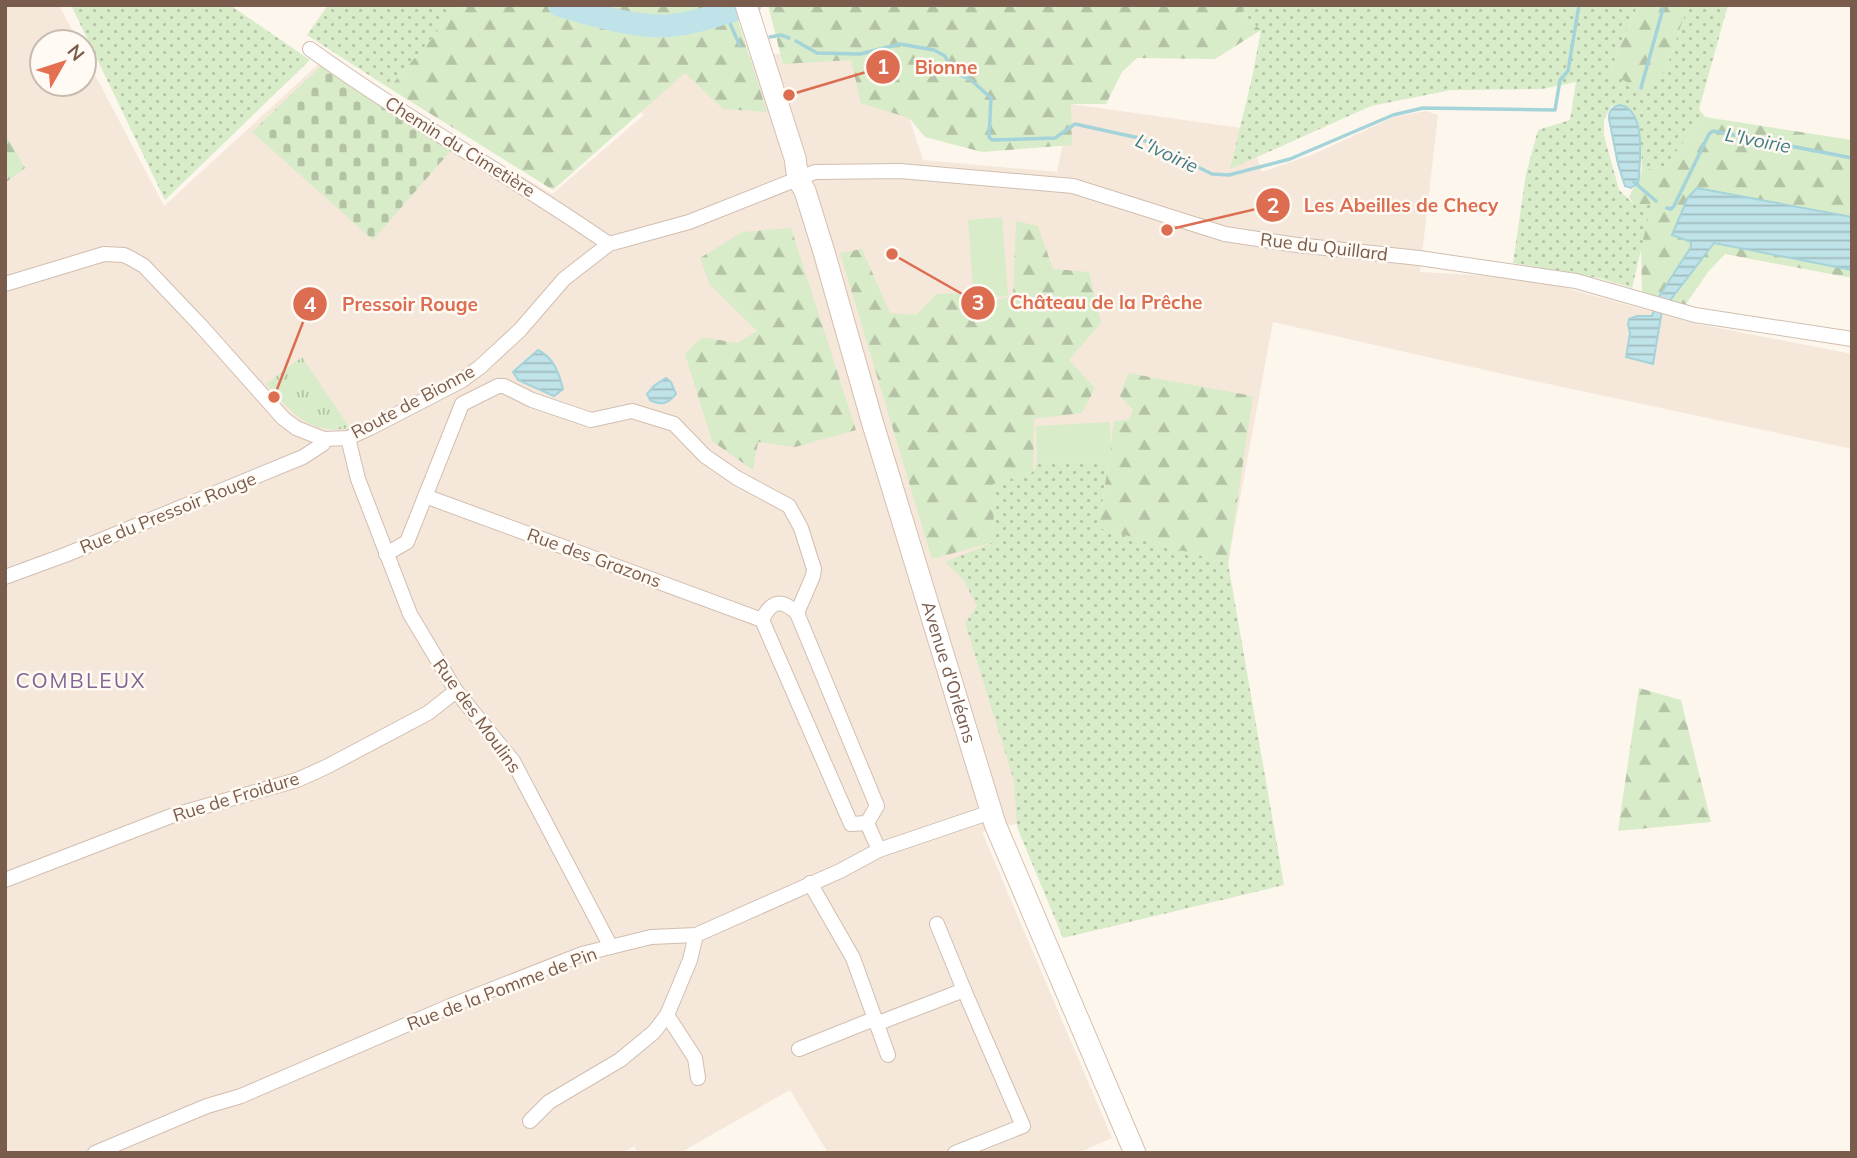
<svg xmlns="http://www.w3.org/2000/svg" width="1857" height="1158" font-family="Mulish,sans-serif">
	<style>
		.residential { fill: #f5e8da }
		.grass { fill: url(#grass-dots) }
		.forest { fill: url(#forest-firs) }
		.cemetery { fill: url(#cemetery-stones) }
		.park { fill: url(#park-tufts) }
		.garden { fill: #d8ecc9 }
		.water { fill: url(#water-rules); stroke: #a5d3da; stroke-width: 2 }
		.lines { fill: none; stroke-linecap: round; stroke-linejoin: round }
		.stream { stroke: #a5d3da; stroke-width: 3.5 }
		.river { stroke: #bfe3e8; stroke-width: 23 }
		.street-casing { stroke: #d1beb0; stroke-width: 16 }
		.secondary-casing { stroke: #d6c0b0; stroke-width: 23 }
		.street { stroke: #fff; stroke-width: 14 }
		.secondary { stroke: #fff; stroke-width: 21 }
		.labels { text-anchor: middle; stroke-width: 5; stroke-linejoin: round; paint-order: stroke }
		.street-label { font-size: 18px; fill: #7a5c4d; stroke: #fffaf3 }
		.water-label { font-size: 19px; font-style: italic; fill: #437c86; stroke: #fffaf3 }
		.quarter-label { font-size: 21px; letter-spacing: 2px; fill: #846695; stroke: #fffaf3 }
		.leader { fill: none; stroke: #dc6d51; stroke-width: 2.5 }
		.callout-dot { fill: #dc6d51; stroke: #fffaf3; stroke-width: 2.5 }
		.mark-label { font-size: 21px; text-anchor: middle; font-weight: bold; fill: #fff }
		.callout-label { font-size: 19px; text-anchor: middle; font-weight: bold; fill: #dc6d51; stroke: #fffaf3; stroke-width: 5; stroke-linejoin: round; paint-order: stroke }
	</style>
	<defs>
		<pattern id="grass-dots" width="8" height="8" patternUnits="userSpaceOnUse" patternTransform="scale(1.75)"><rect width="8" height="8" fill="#d8ecc9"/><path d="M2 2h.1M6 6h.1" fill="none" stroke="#b4c2a5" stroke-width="1.8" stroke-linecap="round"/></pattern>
		<pattern id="forest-firs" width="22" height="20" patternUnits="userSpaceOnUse" patternTransform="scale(1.75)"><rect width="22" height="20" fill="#d8ecc9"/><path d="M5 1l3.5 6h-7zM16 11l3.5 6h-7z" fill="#b4c2a5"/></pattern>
		<pattern id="cemetery-stones" width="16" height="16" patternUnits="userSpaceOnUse" patternTransform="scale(1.75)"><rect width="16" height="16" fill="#d8ecc9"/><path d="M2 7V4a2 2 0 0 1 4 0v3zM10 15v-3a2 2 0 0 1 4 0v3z" fill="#b4c2a5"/></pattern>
		<pattern id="park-tufts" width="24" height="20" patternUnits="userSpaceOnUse" patternTransform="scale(1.75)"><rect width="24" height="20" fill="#d8ecc9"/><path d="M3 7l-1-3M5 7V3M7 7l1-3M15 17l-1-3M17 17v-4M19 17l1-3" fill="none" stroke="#b4c2a5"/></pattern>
		<pattern id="water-rules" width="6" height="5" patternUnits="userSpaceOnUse" patternTransform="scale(1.75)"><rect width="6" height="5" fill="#bfe3e8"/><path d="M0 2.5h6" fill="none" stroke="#a0bbbe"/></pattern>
	</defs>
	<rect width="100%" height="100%" fill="#fdf6ec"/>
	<!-- residential -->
	<path class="residential" d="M 5,5 L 59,5 L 78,42 L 42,42 L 42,84 L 84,84 L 84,54 L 164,206 L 324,59 L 552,194 L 644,115 L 592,67 L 791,53 L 889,56 L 923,160 L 1057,172 L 1071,104 L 1248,129 L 1262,172 L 1314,154 L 1394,117 L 1426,111 L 1438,115 L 1420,272 L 1530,278 L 1693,323 L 1852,354 L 1852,449 L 1525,379 L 1273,322 L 1228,563 L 1118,566 L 1183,784 L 982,832 L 1112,1138 L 1078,1153 L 828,1153 L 790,1090 L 680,1153 L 638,1153 L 634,1146 L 622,1153 L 5,1153 Z"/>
	<!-- grass -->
	<g class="grass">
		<path d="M 71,5 L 230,5 L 310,60 L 165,200 Z"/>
		<path d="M 328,5 L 460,5 L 389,88 L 307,35 Z"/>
		<path d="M 1244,5 L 1638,5 L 1609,73 L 1665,72 L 1688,5 L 1728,5 L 1699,109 L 1705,117 L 1664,166 L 1642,171 L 1641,143 L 1634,113 L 1620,105 L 1611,106 L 1604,120 L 1604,135 L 1619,190 L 1634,204 L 1652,204 L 1632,288 L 1599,278 L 1513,263 L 1526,174 L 1538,130 L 1570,120 L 1576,82 L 1542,89 L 1451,90 L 1371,106 L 1230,169 L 1252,78 L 1261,30 L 1242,13 Z"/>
		<path d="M 1108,460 L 1099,528 L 1228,563 L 1284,885 L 1063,938 L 1017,827 L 1014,781 L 965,623 L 977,606 L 963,579 L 945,562 L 994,542 L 993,484 L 1033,472 L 1037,463 Z"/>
	</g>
	<!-- forest -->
	<g class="forest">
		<path d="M 460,5 L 733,5 L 767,112 L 723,109 L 685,73 L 553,190 L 389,88 Z"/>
		<path d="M 768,5 L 1244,5 L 1242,13 L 1261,30 L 1215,59 L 1137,58 L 1122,72 L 1106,104 L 1071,104 L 1072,145 L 982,152 L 925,137 L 909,118 L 861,103 L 851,60 L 783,64 Z"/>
		<path d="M 1638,5 L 1688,5 L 1665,72 L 1650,85 L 1631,84 L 1609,73 Z"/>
		<path d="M 1705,117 L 1852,140 L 1852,278 L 1725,254 L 1708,272 L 1684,307 L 1642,292 L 1641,248 L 1652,204 L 1634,204 L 1629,197 L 1642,171 L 1664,166 Z"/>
		<path d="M 5,133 L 25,168 L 5,183 Z"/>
		<path d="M 1016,221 L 1038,226 L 1053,269 L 1089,272 L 1101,323 L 1069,360 L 1095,388 L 1082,413 L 1034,419 L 1033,472 L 993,484 L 994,542 L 932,559 L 840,253 L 862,249 L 890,313 L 916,315 L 937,294 L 962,293 L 978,304 L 1013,296 Z"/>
		<path d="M 791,228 L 856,430 L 795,447 L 758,442 L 753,470 L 712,441 L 685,354 L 702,337 L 737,343 L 757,331 L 710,285 L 700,258 L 742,232 Z"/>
		<path d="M 1128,373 L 1253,396 L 1228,563 L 1099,528 L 1114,421 L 1128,420 L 1133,410 L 1120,396 Z"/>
		<path d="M 1639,688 L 1681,700 L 1711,822 L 1618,831 Z"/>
	</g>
	<!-- cemetery -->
	<path class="cemetery" d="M 323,64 L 454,147 L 373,240 L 252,132 Z"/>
	<!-- park -->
	<path class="park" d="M 302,357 L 350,428 C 309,435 291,412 266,384 Z"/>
	<!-- garden -->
	<g class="garden">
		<path d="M 1002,217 L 1008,296 L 974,299 L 968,220 Z"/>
		<path d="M 1110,422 L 1111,460 L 1037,463 L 1036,426 Z"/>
	</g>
	<!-- water -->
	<g class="water">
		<path d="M 1620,105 C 1646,110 1640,158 1639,177 L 1638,183 L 1631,188 L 1625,186 L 1618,164 L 1609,119 C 1609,110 1612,107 1620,105 Z"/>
		<path d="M 1697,188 L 1852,217 L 1852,270 L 1714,243 L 1662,311 L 1653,364 L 1626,357 L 1630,333 L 1628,325 L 1629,319 L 1637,316 L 1652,316 L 1658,298 L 1691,247 L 1691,242 L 1672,235 L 1688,197 Z"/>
		<path d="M 538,350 C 554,358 559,373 563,389 L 554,396 L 518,380 L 513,372 Z"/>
		<path d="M 666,378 L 671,382 L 676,394 C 668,404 661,406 650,400 L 647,394 L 655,385 Z"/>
	</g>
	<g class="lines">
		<!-- stream -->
		<g class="stream">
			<path d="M 725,12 L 740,46"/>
			<path d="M 770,37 L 781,35 L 789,38"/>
			<path d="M 796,41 L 817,53 L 860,54 L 900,44 L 934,50 L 945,56 L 952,71 L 971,80 L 991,98 L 989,137 L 992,140 L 1055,138 L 1075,124 L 1139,138 L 1212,174 L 1229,175 L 1290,159 L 1393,115 L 1423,108 L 1555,110 L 1560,80 L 1568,71 L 1579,5"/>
			<path d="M 1641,88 L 1664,5"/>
			<path d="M 1634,182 L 1656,201"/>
			<path d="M 1667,208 L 1671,209 L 1674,206 L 1709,134 L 1713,131 L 1852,158"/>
		</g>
		<!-- river -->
		<path class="river" d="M 559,5 C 590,14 623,24 655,26 C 686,27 720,14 750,5"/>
		<!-- street casing -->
		<g class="street-casing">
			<g id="street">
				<path d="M 310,49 C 407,119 511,176 609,244"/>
				<path d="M 5,284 L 104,254 L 124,255 L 132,259 L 144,266 L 202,327 L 283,418 L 296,428 L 324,439 L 348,438 L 370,428 L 461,381 L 480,367 L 520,330 L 564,279 L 609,244 L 689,222 L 815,172 L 900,171 L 1073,186 L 1225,234 L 1297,245 L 1419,258 L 1576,281 L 1695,315 L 1852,339"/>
				<path d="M 348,438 L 358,479 L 410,614 L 456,691 L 513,761 L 611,947"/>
				<path d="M 425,496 L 762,620 L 851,824 L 867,823"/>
				<path d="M 386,554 L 407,542 L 462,404 L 498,386 L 504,386 L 532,400 L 591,420 L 632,411 L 674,424 L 705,456 L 737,478 L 789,506 L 801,528 L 814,569 L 813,576 L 797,613"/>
				<path d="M 5,577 L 65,555 L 303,457 L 323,444 L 324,439"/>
				<path d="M 762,620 C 771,601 781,598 797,613 L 877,806 L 867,823"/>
				<path d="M 867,823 L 879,850"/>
				<path d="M 5,880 L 171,816 L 297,780 L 326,767 L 428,713 L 456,691"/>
				<path d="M 810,883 L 853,958 L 888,1055"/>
				<path d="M 667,1015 L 695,1058 L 698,1078"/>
				<path d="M 876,1024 L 964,990 L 937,924"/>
				<path d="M 799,1049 L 874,1019"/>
				<path d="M 530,1121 L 549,1102 L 620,1060 L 654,1032 L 667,1015 L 675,996 L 690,960 L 696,935"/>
				<path d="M 95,1153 L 207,1106 L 241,1096 L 450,1006 L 582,954 L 651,937 L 696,935 L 840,871 L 879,850 L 991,812"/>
				<path d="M 955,1153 L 1023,1126 L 964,990"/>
			</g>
		</g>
		<!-- secondary casing -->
		<g class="secondary-casing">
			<g id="secondary">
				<path id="s1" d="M 746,5 L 795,158 L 798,179 L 805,191 L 824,252 L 872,421 L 995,824 L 1135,1153"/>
			</g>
		</g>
		<!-- street -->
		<use href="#street" class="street"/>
		<!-- secondary -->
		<use href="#secondary" class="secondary"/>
	</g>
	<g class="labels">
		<!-- street labels -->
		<g class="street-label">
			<text transform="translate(460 147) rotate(32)" y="6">Chemin du Cimetière</text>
			<text transform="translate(1324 247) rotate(7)" y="6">Rue du Quillard</text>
			<text transform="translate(413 402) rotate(-28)" y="6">Route de Bionne</text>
			<text transform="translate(168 513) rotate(-22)" y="6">Rue du Pressoir Rouge</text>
			<text transform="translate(594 558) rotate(20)" y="6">Rue des Grazons</text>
			<text dy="6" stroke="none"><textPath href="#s1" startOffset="698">Avenue d'Orléans</textPath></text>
			<text transform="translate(477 716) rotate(54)" y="6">Rue des Moulins</text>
			<text transform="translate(236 797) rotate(-17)" y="6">Rue de Froidure</text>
			<text transform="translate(502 989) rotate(-21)" y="6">Rue de la Pomme de Pin</text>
		</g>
		<!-- water labels -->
		<g class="water-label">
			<text transform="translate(1758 140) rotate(11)" y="7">L'Ivoirie</text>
			<text transform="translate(1167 153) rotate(25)" y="7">L'Ivoirie</text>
		</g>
		<!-- quarter labels -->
		<g class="quarter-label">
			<text x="81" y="688">COMBLEUX</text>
		</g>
	</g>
	<!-- callouts -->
	<path class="leader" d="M789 95L883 67M1167 230L1273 205M892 254L978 303M274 397L310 304"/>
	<g class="callout-dot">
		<circle cx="789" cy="95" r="7"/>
		<circle cx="1167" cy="230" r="7"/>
		<circle cx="892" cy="254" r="7"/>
		<circle cx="274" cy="397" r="7"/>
		<circle cx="883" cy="67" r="18"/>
		<circle cx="1273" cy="205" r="18"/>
		<circle cx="978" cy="303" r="18"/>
		<circle cx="310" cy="304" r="18"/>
	</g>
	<g class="mark-label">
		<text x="883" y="74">1</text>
		<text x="1273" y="213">2</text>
		<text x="978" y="310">3</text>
		<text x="310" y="312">4</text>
	</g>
	<g class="callout-label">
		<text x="946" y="74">Bionne</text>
		<text x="1401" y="212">Les Abeilles de Checy</text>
		<text x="1106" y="309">Château de la Prêche</text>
		<text x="410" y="311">Pressoir Rouge</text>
	</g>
	<!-- border -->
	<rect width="1857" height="1158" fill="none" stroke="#7a5c4d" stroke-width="14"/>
	<!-- north arrow -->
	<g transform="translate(63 63) rotate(51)"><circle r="33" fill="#fffaf3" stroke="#cabbb1" stroke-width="2"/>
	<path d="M0-5L12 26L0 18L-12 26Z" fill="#e76f51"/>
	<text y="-10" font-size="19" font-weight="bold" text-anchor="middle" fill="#7a5c4d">N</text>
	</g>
</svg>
